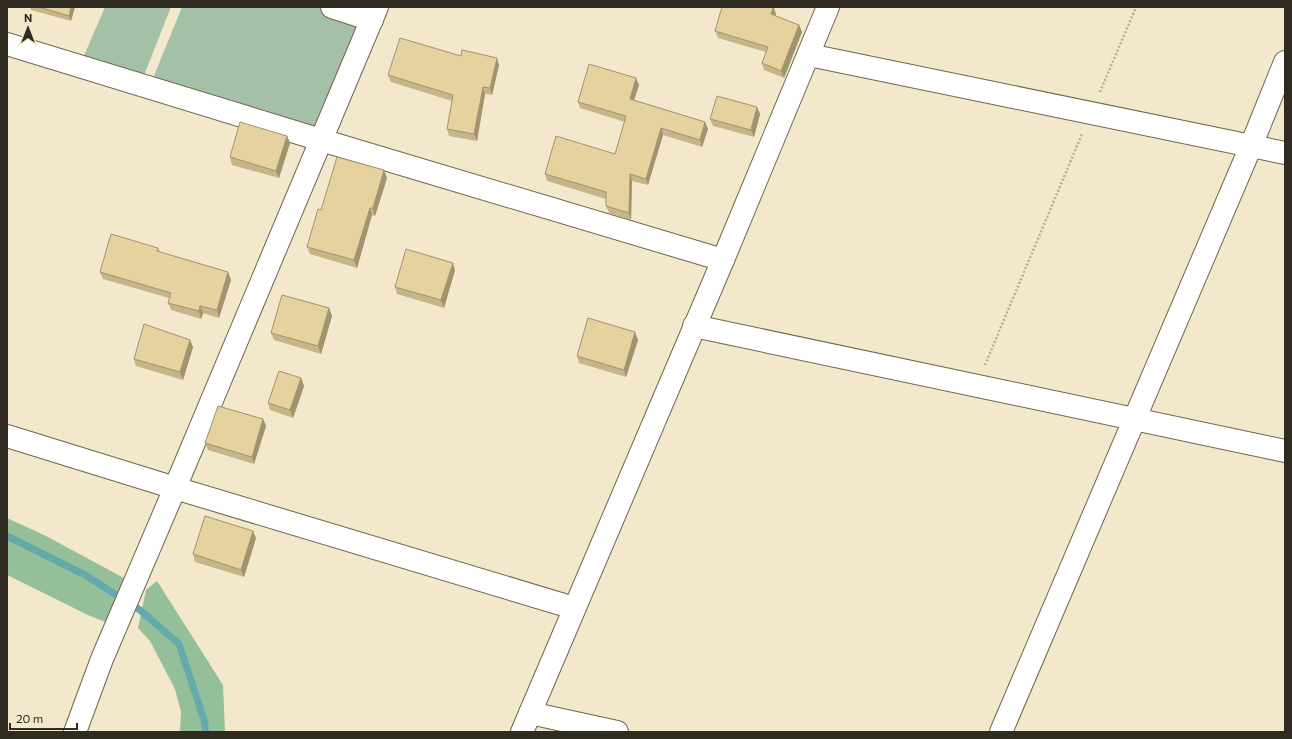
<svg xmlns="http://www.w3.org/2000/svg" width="1292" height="739" font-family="Commissioner,sans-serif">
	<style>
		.green { fill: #a4c1a7 }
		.forest { fill: #94bf99 }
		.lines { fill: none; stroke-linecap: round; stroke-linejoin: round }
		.stream { stroke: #64aaac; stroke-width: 7 }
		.minor-casing { stroke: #6f654c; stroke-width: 24 }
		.tertiary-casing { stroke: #6f654c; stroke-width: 24 }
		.path { stroke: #b7ae97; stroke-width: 2.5; stroke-dasharray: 2 2; stroke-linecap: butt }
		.minor { stroke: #fff; stroke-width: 22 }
		.tertiary { stroke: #fff; stroke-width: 22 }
		.wall { fill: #c6b588 }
		.shaded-wall { fill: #a1936f }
		.building { fill: #e6d29e; stroke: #a1936f }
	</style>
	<rect width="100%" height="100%" fill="#f3e8cc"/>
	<!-- green -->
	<g class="green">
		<path d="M 105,7 L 171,7 L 143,78 L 83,58 Z"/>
		<path d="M 182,7 L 332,7 L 372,20 L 324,133 L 153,78 Z"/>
	</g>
	<!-- forest -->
	<g class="forest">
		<path d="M 7,518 L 46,536 L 135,584 L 116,626 L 90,616 L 7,575 Z"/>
		<path d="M 157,581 L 223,685 L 225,732 L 180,732 L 181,712 L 175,689 L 150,641 L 138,628 L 146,590 Z"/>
	</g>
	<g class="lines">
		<!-- stream -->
		<path class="stream" d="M 7,536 L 85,575 L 140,610 L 179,644 L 205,723 L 205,732"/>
		<!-- minor casing -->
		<g class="minor-casing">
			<g id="minor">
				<path d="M 332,7 L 372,20"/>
				<path d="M 7,44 L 321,140 L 723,260"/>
				<path d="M 809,55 L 1285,153"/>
				<path d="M 694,326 L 1285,451"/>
				<path d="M 7,436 L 175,488 L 574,608"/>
				<path d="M 530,713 L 617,732"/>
				<path d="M 75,732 L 102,659 L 175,488 L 377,7"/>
				<path d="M 1001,732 L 1251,146 L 1285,62"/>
			</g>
		</g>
		<!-- tertiary casing -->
		<g class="tertiary-casing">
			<path id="tertiary" d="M 522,732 L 723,260 L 828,7"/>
		</g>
		<!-- path -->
		<g class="path">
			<path d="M 1100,92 L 1136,7"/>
			<path d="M 985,365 L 1082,134"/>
		</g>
		<!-- minor -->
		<use href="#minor" class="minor"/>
		<!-- tertiary -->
		<use href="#tertiary" class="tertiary"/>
	</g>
	<!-- wall -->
	<g class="wall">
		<path d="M 30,7 L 75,7 L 71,21 L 31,10 Z"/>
		<path d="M 774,7 L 776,14 L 775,16 L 799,25 L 802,32 L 784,78 L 764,70 L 762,63 L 766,52 L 718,38 L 715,31 Z"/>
		<path d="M 461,56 L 499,65 L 492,95 L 485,94 L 477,141 L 449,136 L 447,129 L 452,101 L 391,82 L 388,75 Z"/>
		<path d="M 639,85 L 634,100 L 705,122 L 708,129 L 702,147 L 663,135 L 648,185 L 632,181 L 631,220 L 609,213 L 606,206 L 606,199 L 547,181 L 545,174 L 615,154 L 625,122 L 580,108 L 578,102 Z"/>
		<path d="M 760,114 L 754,137 L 713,126 L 710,119 Z"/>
		<path d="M 287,136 L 290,143 L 279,178 L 232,165 L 230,157 Z"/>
		<path d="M 387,178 L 375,216 L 372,215 L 357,268 L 310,254 L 307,247 L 321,210 Z"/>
		<path d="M 158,248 L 160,252 L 231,280 L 219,318 L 203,313 L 201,319 L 171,310 L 168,303 L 169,298 L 103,279 L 100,272 Z"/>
		<path d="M 455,270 L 444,308 L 397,294 L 395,287 Z"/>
		<path d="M 329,308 L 332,316 L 321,354 L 274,340 L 271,333 Z"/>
		<path d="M 190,340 L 193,347 L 183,380 L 136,366 L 134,359 Z"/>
		<path d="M 638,340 L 626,377 L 579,363 L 577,356 Z"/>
		<path d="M 301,378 L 304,386 L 293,418 L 270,410 L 268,403 Z"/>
		<path d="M 263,419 L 266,426 L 254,464 L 208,450 L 205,443 Z"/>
		<path d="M 256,538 L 244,577 L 195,562 L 193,554 Z"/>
	</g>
	<!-- shaded-wall -->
	<g class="shaded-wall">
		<path d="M 71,7 L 75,7 L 71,21 L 69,16 Z"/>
		<path d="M 773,7 L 776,14 L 774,22 L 771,14 Z"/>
		<path d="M 799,25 L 802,32 L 784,78 L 781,71 Z"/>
		<path d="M 497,58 L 499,65 L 492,95 L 490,88 Z"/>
		<path d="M 636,78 L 639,85 L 632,106 L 630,99 Z"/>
		<path d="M 483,87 L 485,94 L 477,141 L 474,134 Z"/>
		<path d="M 757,107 L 760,114 L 754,137 L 751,130 Z"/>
		<path d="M 705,122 L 708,129 L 702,147 L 700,140 Z"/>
		<path d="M 661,128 L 663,135 L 648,185 L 646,179 Z"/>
		<path d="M 287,136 L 290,143 L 279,178 L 276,171 Z"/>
		<path d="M 384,170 L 387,178 L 375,216 L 373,208 Z"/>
		<path d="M 630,174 L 632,181 L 631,220 L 629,213 Z"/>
		<path d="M 370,208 L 372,215 L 357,268 L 354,260 Z"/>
		<path d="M 453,263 L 455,270 L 444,308 L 441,300 Z"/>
		<path d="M 228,272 L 231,280 L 219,318 L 217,310 Z"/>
		<path d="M 200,306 L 203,313 L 201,319 L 199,311 Z"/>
		<path d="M 329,308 L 332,316 L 321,354 L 318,346 Z"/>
		<path d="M 635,332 L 638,340 L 626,377 L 624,370 Z"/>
		<path d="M 190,340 L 193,347 L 183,380 L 180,372 Z"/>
		<path d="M 301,378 L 304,386 L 293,418 L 290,410 Z"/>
		<path d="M 263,419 L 266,426 L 254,464 L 252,457 Z"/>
		<path d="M 253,531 L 256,538 L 244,577 L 241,570 Z"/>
	</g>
	<!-- building -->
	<g class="building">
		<path d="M 39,7 L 71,7 L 69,16 Z"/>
		<path d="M 722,7 L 773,7 L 771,14 L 799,25 L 781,71 L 762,63 L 768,47 L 715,31 Z"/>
		<path d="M 400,38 L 461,56 L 462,50 L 497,58 L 490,88 L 483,87 L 474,134 L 447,129 L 453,95 L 388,75 Z"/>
		<path d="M 589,64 L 636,78 L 630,99 L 705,122 L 700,140 L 661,128 L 646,179 L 630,174 L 629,213 L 606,206 L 606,192 L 545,174 L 556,136 L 615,154 L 626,116 L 578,102 Z"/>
		<path d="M 717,96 L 757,107 L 751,130 L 710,119 Z"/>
		<path d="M 240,122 L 287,136 L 276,171 L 230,157 Z"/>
		<path d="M 337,157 L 384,170 L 373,208 L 370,208 L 354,260 L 307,247 L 318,209 L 321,210 Z"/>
		<path d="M 111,234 L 158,248 L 157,251 L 228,272 L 217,310 L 200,306 L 199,311 L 168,303 L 171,293 L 100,272 Z"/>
		<path d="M 406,249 L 453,263 L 441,300 L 395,287 Z"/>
		<path d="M 282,295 L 329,308 L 318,346 L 271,333 Z"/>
		<path d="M 588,318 L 635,332 L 624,370 L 577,356 Z"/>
		<path d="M 144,324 L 190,340 L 180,372 L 134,359 Z"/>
		<path d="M 279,371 L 301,378 L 290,410 L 268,403 Z"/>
		<path d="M 218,406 L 263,419 L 252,457 L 205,443 Z"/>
		<path d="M 205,516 L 253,531 L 241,570 L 193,554 Z"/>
	</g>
	<!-- border -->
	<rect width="1292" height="739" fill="none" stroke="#2f2b20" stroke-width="16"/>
	<!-- north arrow -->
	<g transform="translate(28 28)" stroke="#f3e8cc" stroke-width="3" paint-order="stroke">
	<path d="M0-3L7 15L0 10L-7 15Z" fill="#2f2b20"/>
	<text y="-6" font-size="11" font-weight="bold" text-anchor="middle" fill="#2f2b20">N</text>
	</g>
	<!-- scale -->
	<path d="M10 723v6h67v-6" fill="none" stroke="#2f2b20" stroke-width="2"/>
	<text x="16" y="723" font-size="12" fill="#2f2b20" stroke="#f3e8cc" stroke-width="3" paint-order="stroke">20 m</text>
</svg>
